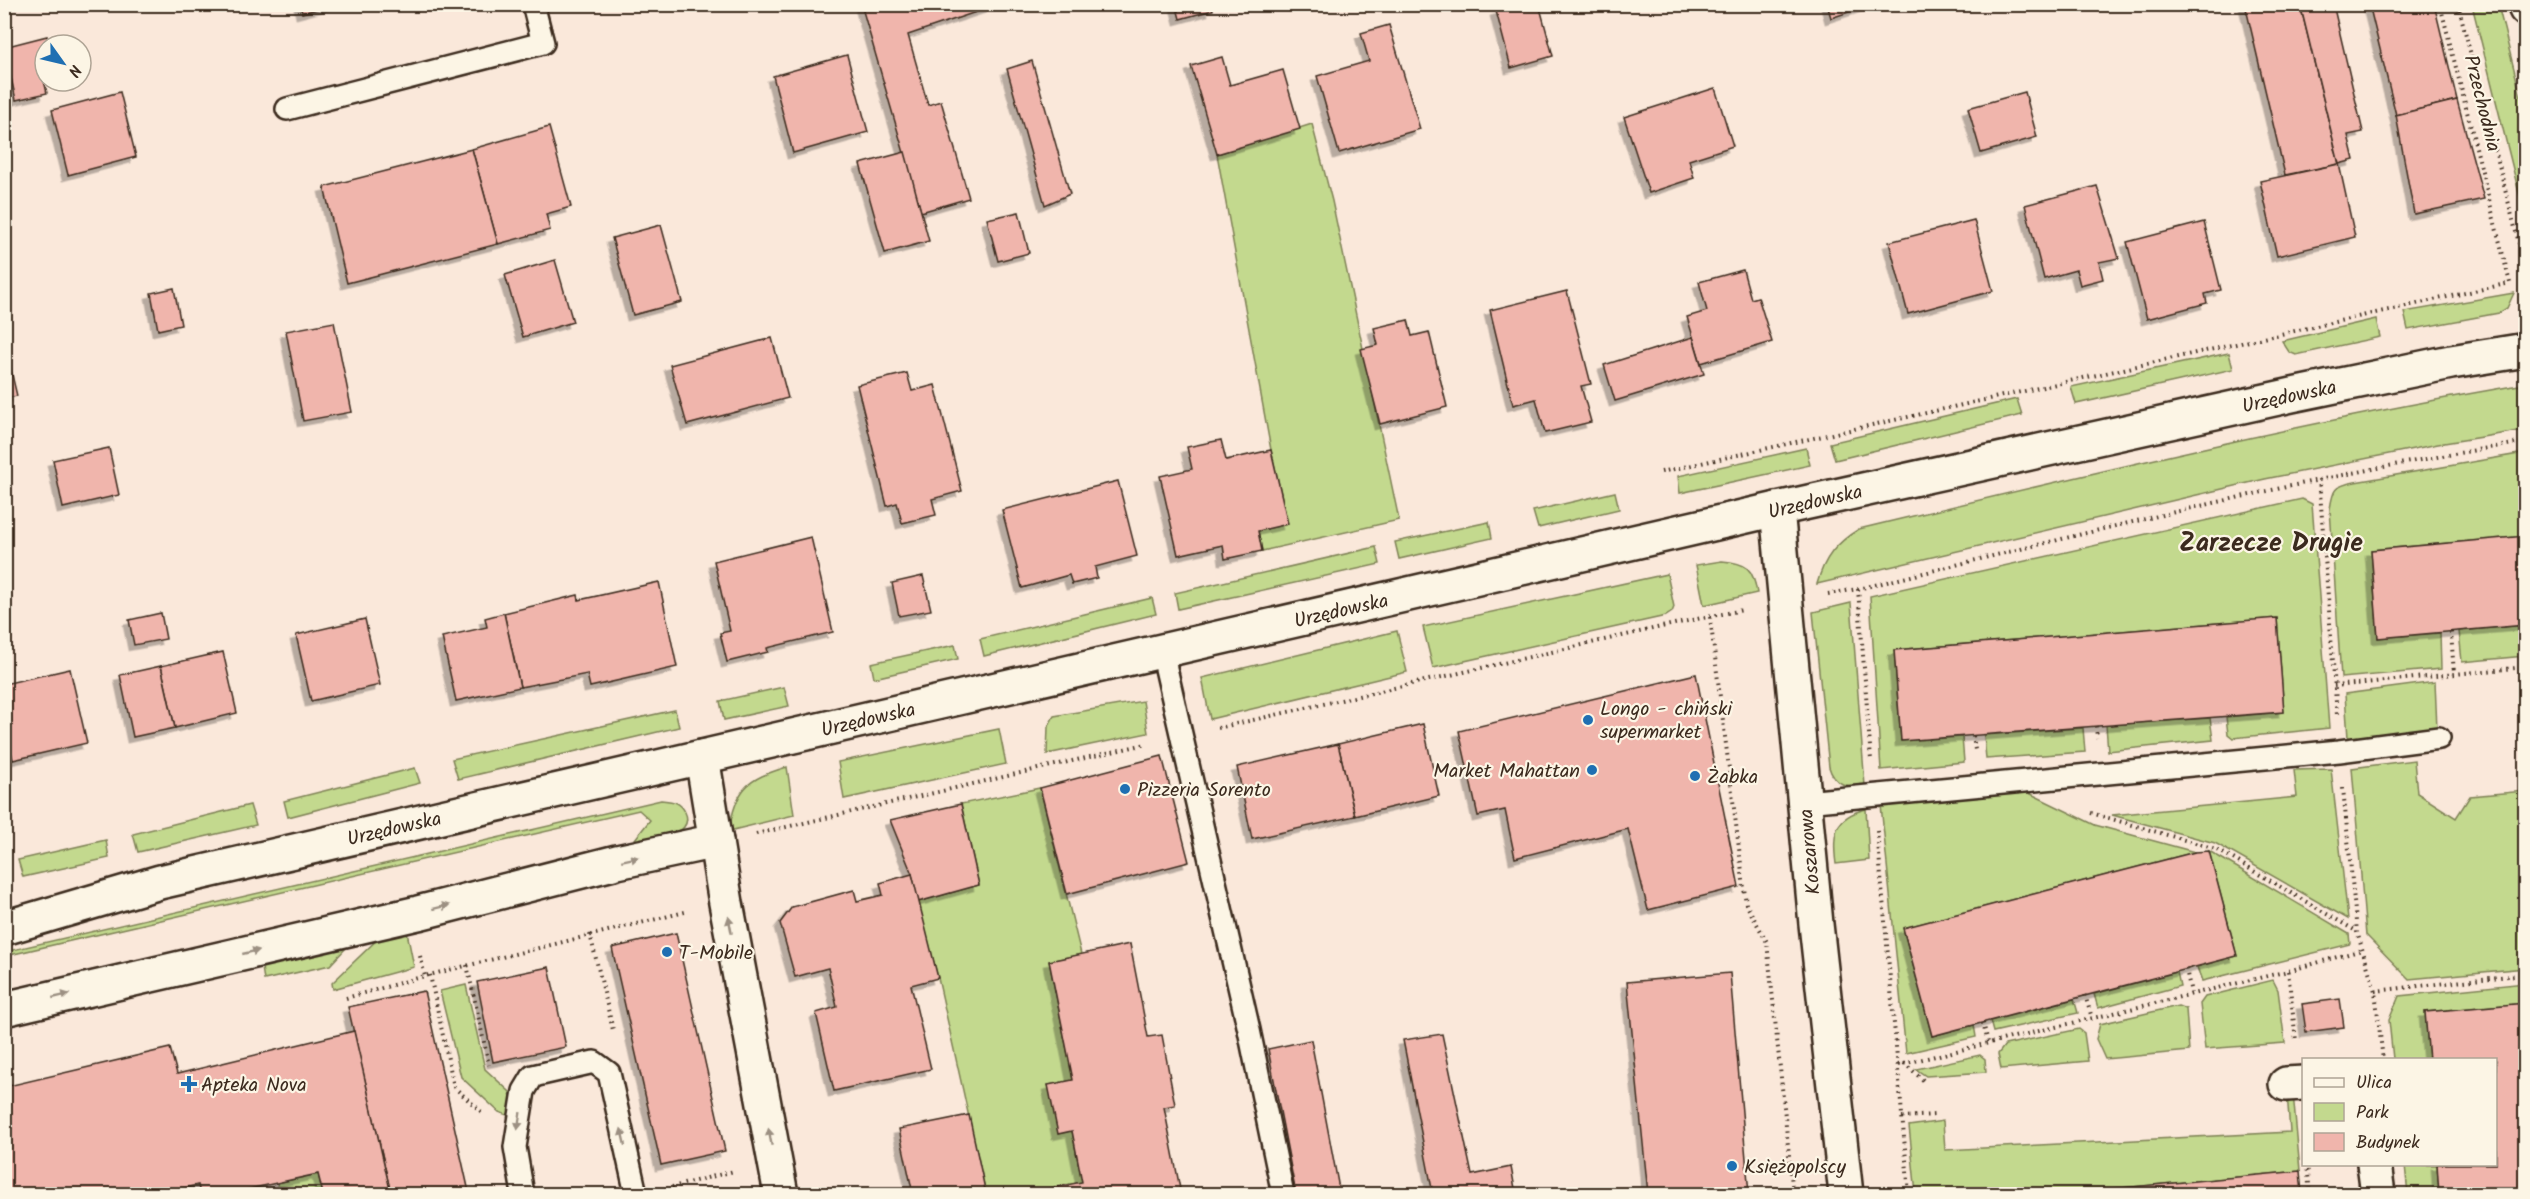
<svg xmlns="http://www.w3.org/2000/svg" width="2530" height="1199" font-family="Kalam,sans-serif">
	<style>
		.green { fill: #c3d98e; stroke: #7f8256; stroke-width: 1.5 }
		.building { fill: #f0b5ac; stroke: #3b2a1e; stroke-width: 1.5; filter: url(#shadow) }
		.lines { fill: none; stroke-linecap: round; stroke-linejoin: round }
		.service-casing { stroke: #3b2a1e; stroke-width: 26 }
		.minor-casing { stroke: #3b2a1e; stroke-width: 38 }
		.tertiary-casing { stroke: #3b2a1e; stroke-width: 38 }
		.path { stroke: #3b2a1e; stroke-width: 4; stroke-dasharray: 1.5 4.5; stroke-linecap: butt }
		.service { stroke: #fcf5e5; stroke-width: 21 }
		.minor { stroke: #fcf5e5; stroke-width: 33 }
		.tertiary { stroke: #fcf5e5; stroke-width: 33 }
		.oneway { fill: #9c9082 }
		.poi-dot { fill: #1f6fb2; stroke: #fcf5e5; stroke-width: 2 }
		.labels { text-anchor: middle; stroke-width: 4.5; stroke-linejoin: round; paint-order: stroke }
		.street-label { font-size: 20px; fill: #3b2a1e; stroke: #fcf5e5 }
		.poi-label { font-size: 20px; fill: #3b2a1e; stroke: #fcf5e5; text-anchor: start }
		.district-label { font-size: 26px; font-weight: bold; fill: #3b2a1e; stroke: #fcf5e5 }
	</style>
	<defs>
		<filter id="shadow"><feDropShadow dx="-5.5" dy="5.5" stdDeviation="0" flood-color="#0004"/></filter>
	</defs>
	<rect width="100%" height="100%" fill="#fae8da"/>
	<filter id="ink" filterUnits="userSpaceOnUse"><feTurbulence type="fractalNoise" baseFrequency=".0167" numOctaves="2"/><feDisplacementMap in="SourceGraphic" scale="12" xChannelSelector="R" yChannelSelector="G"/><feConvolveMatrix kernelMatrix="1 2 1 2 8 2 1 2 1" color-interpolation-filters="sRGB"/></filter>
	<g filter="url(#ink)">
		<!-- green -->
		<g class="green">
			<path d="M 2472,5 L 2498,5 L 2525,113 L 2525,217 Z"/>
			<path d="M 1312,124 L 1332,201 L 1399,520 L 1262,551 L 1258,531 L 1288,524 L 1271,450 L 1217,154 Z"/>
			<path d="M 2514,293 L 2507,308 L 2499,313 L 2408,330 L 2404,312 Z"/>
			<path d="M 2376,319 L 2380,337 L 2296,355 L 2289,352 L 2282,341 Z"/>
			<path d="M 2229,353 L 2233,369 L 2076,404 L 2071,387 Z"/>
			<path d="M 2525,384 L 2525,430 L 2438,444 L 2265,479 L 1817,584 C 1824,558 1836,543 1859,529 C 2080,476 2301,422 2525,384 Z"/>
			<path d="M 2017,399 L 2022,415 L 1835,460 L 1830,443 Z"/>
			<path d="M 1806,448 L 1810,465 L 1680,493 L 1678,476 Z"/>
			<path d="M 2525,453 L 2525,536 L 2371,550 L 2378,638 L 2440,633 L 2441,669 L 2341,678 L 2330,509 C 2333,489 2334,486 2355,482 Z"/>
			<path d="M 1615,492 L 1619,509 L 1538,528 L 1533,511 Z"/>
			<path d="M 2302,499 L 2312,504 L 2329,728 L 2233,738 L 2228,734 L 2226,717 L 2284,712 L 2277,618 L 1894,650 L 1901,741 L 1962,737 L 1964,762 L 1881,770 L 1870,596 Z"/>
			<path d="M 1489,522 L 1492,538 L 1399,559 L 1395,542 Z"/>
			<path d="M 1376,547 L 1380,564 L 1178,609 L 1175,593 Z"/>
			<path d="M 1722,561 C 1747,563 1753,568 1757,593 L 1704,605 L 1696,565 Z"/>
			<path d="M 1667,574 L 1674,607 L 1672,612 L 1666,616 L 1433,668 L 1423,627 Z"/>
			<path d="M 1152,598 L 1156,614 L 984,656 L 980,639 Z"/>
			<path d="M 1851,603 L 1865,786 C 1848,788 1834,785 1829,767 L 1813,612 Z"/>
			<path d="M 2525,625 L 2525,656 L 2462,662 L 2459,631 Z"/>
			<path d="M 1397,631 L 1407,672 L 1210,719 L 1202,678 Z"/>
			<path d="M 955,645 L 958,659 L 874,678 L 871,663 Z"/>
			<path d="M 2435,682 L 2437,729 L 2348,738 L 2345,694 Z"/>
			<path d="M 784,687 L 789,706 L 724,720 L 720,701 Z"/>
			<path d="M 1143,701 L 1148,733 L 1047,754 L 1048,727 L 1054,716 Z"/>
			<path d="M 675,710 L 679,727 L 458,779 L 452,759 Z"/>
			<path d="M 2210,718 L 2213,740 L 2108,751 L 2106,725 Z"/>
			<path d="M 2083,728 L 2085,752 L 1986,759 L 1984,735 Z"/>
			<path d="M 999,729 L 1006,764 L 844,799 L 838,762 Z"/>
			<path d="M 2414,760 L 2417,793 L 2456,818 L 2470,796 L 2525,791 L 2525,968 L 2409,979 L 2366,935 L 2352,768 Z"/>
			<path d="M 787,767 L 794,815 L 729,831 C 736,788 747,779 787,767 Z"/>
			<path d="M 415,768 L 420,783 L 288,817 L 284,801 Z"/>
			<path d="M 2331,769 L 2348,919 L 2215,843 L 2112,815 L 2297,797 L 2294,770 Z"/>
			<path d="M 1040,788 L 1081,954 L 1049,961 L 1073,1080 L 1048,1085 L 1072,1131 L 1082,1182 L 1031,1192 L 1031,1194 L 986,1194 L 938,978 L 918,902 L 979,885 L 961,804 Z"/>
			<path d="M 2027,792 L 2095,825 L 2195,852 L 1903,928 L 1932,1036 L 1974,1025 L 1976,1037 L 1906,1053 L 1881,805 Z"/>
			<path d="M 661,800 C 671,801 680,801 685,812 C 697,837 646,843 628,848 L 650,820 L 639,810 L 5,956 L 4,952 Z"/>
			<path d="M 250,805 L 256,825 L 138,852 L 133,834 Z"/>
			<path d="M 1866,809 L 1869,860 L 1836,864 C 1832,834 1834,817 1866,809 Z"/>
			<path d="M 106,840 L 109,858 L 23,877 L 18,860 Z"/>
			<path d="M 2209,851 L 2349,934 L 2350,944 L 2202,981 L 2197,967 L 2237,956 Z"/>
			<path d="M 406,927 L 414,967 L 333,989 L 332,983 L 383,934 Z"/>
			<path d="M 328,939 L 346,948 L 330,965 L 264,980 L 260,955 Z"/>
			<path d="M 2177,972 L 2180,986 L 2098,1008 L 2094,994 Z"/>
			<path d="M 2273,980 L 2278,990 L 2285,1043 L 2205,1049 L 2200,1004 L 2205,997 Z"/>
			<path d="M 2525,983 L 2525,1003 L 2425,1012 L 2429,1059 L 2393,1059 L 2389,1020 L 2399,996 Z"/>
			<path d="M 466,985 L 485,1069 L 510,1092 L 514,1112 L 507,1115 L 499,1112 L 461,1077 L 440,991 Z"/>
			<path d="M 2074,999 L 2078,1013 L 1993,1032 L 1990,1021 Z"/>
			<path d="M 2178,1006 L 2186,1009 L 2189,1051 L 2105,1059 L 2096,1039 L 2100,1024 Z"/>
			<path d="M 2079,1029 L 2084,1033 L 2088,1061 L 2001,1069 L 1998,1054 L 2005,1045 Z"/>
			<path d="M 1980,1055 L 1985,1059 L 1986,1072 L 1926,1076 L 1916,1069 Z"/>
			<path d="M 2287,1093 L 2293,1093 L 2300,1171 L 2058,1194 L 1916,1194 L 1909,1126 L 1943,1121 L 1945,1150 L 2290,1132 Z"/>
			<path d="M 2405,1165 L 2437,1165 L 2439,1194 L 2408,1194 Z"/>
			<path d="M 318,1174 L 323,1194 L 279,1194 L 277,1183 Z"/>
		</g>
		<!-- building -->
		<g class="building">
			<path d="M 300,4 L 336,4 L 302,13 Z"/>
			<path d="M 861,4 L 990,4 L 991,7 L 908,35 L 928,105 L 941,101 L 969,198 L 921,212 Z"/>
			<path d="M 1176,4 L 1212,4 L 1213,10 L 1180,19 Z"/>
			<path d="M 1518,4 L 1539,4 L 1553,56 L 1511,68 L 1496,11 Z"/>
			<path d="M 1827,4 L 1870,4 L 1870,5 L 1831,18 Z"/>
			<path d="M 2245,4 L 2300,4 L 2339,164 L 2285,175 Z"/>
			<path d="M 2300,4 L 2333,4 L 2363,132 L 2348,135 L 2354,160 L 2339,164 Z"/>
			<path d="M 2369,4 L 2434,4 L 2457,100 L 2396,115 Z"/>
			<path d="M 1389,25 L 1420,129 L 1339,153 L 1317,76 L 1369,61 L 1361,33 Z"/>
			<path d="M 47,36 L 49,45 L 45,45 L 45,71 L 42,72 L 47,93 L 16,100 L 4,47 Z"/>
			<path d="M 847,55 L 868,132 L 793,153 L 773,76 Z"/>
			<path d="M 1222,57 L 1230,85 L 1283,70 L 1300,129 L 1217,154 L 1191,66 Z"/>
			<path d="M 1032,61 L 1070,194 L 1045,205 L 1007,69 Z"/>
			<path d="M 1715,88 L 1733,146 L 1689,160 L 1694,178 L 1649,193 L 1624,117 Z"/>
			<path d="M 120,92 L 136,157 L 68,175 L 52,110 Z"/>
			<path d="M 2025,92 L 2037,137 L 1981,153 L 1968,108 Z"/>
			<path d="M 2457,100 L 2484,199 L 2414,214 L 2396,115 Z"/>
			<path d="M 549,127 L 571,207 L 546,214 L 550,230 L 498,244 L 472,149 Z"/>
			<path d="M 472,149 L 498,244 L 347,283 L 324,187 Z"/>
			<path d="M 905,152 L 929,241 L 885,253 L 860,164 Z"/>
			<path d="M 2339,164 L 2355,237 L 2277,256 L 2260,181 Z"/>
			<path d="M 2097,186 L 2119,258 L 2099,262 L 2103,279 L 2080,285 L 2076,270 L 2044,279 L 2025,205 Z"/>
			<path d="M 1019,212 L 1029,253 L 998,261 L 987,219 Z"/>
			<path d="M 1974,220 L 1993,291 L 1908,314 L 1889,242 Z"/>
			<path d="M 2204,222 L 2221,290 L 2205,294 L 2207,303 L 2147,319 L 2127,242 Z"/>
			<path d="M 661,225 L 682,302 L 633,315 L 612,238 Z"/>
			<path d="M 555,260 L 573,322 L 523,337 L 505,275 Z"/>
			<path d="M 1743,270 L 1751,299 L 1758,297 L 1772,342 L 1701,363 L 1687,317 L 1707,311 L 1699,282 Z"/>
			<path d="M 174,288 L 181,325 L 158,330 L 151,293 Z"/>
			<path d="M 1567,291 L 1591,384 L 1581,386 L 1591,422 L 1545,433 L 1536,399 L 1513,405 L 1490,310 Z"/>
			<path d="M 1408,320 L 1412,336 L 1429,332 L 1447,407 L 1380,424 L 1361,349 L 1378,345 L 1374,328 Z"/>
			<path d="M 334,322 L 352,412 L 303,421 L 286,331 Z"/>
			<path d="M 1693,337 L 1704,374 L 1615,401 L 1604,365 Z"/>
			<path d="M 772,338 L 788,398 L 687,425 L 670,365 Z"/>
			<path d="M 4,341 L 17,396 L 4,399 Z"/>
			<path d="M 907,373 L 912,391 L 935,385 L 962,491 L 932,499 L 936,515 L 902,523 L 897,503 L 887,506 L 857,385 Z"/>
			<path d="M 1221,440 L 1226,460 L 1271,450 L 1288,524 L 1258,531 L 1262,551 L 1225,559 L 1223,545 L 1178,555 L 1160,476 L 1192,469 L 1187,447 Z"/>
			<path d="M 109,448 L 119,495 L 63,508 L 53,460 Z"/>
			<path d="M 1118,481 L 1137,556 L 1095,567 L 1097,578 L 1072,584 L 1069,575 L 1022,588 L 1002,510 Z"/>
			<path d="M 2526,536 L 2526,625 L 2378,638 L 2371,550 Z"/>
			<path d="M 811,537 L 833,632 L 767,648 L 768,652 L 727,662 L 720,633 L 730,631 L 714,561 Z"/>
			<path d="M 923,576 L 931,610 L 899,616 L 892,583 Z"/>
			<path d="M 659,582 L 677,667 L 590,687 L 587,674 L 520,687 L 504,613 L 578,595 L 579,600 Z"/>
			<path d="M 161,613 L 166,639 L 134,645 L 129,620 Z"/>
			<path d="M 504,613 L 520,687 L 456,701 L 442,637 L 487,627 L 485,618 Z"/>
			<path d="M 2277,618 L 2284,712 L 1901,741 L 1894,650 Z"/>
			<path d="M 365,619 L 380,685 L 311,701 L 296,635 Z"/>
			<path d="M 223,652 L 237,713 L 175,728 L 161,666 Z"/>
			<path d="M 161,666 L 175,728 L 133,737 L 120,675 Z"/>
			<path d="M 70,669 L 87,743 L 13,760 L 4,722 L 4,684 Z"/>
			<path d="M 1696,674 L 1739,887 L 1648,910 L 1628,829 L 1515,858 L 1505,810 L 1478,816 L 1459,731 Z"/>
			<path d="M 1423,724 L 1439,796 L 1355,816 L 1338,744 Z"/>
			<path d="M 1338,744 L 1355,816 L 1252,839 L 1237,767 Z"/>
			<path d="M 1162,756 L 1189,862 L 1067,894 L 1040,788 Z"/>
			<path d="M 961,804 L 979,885 L 918,902 L 912,874 L 890,820 Z"/>
			<path d="M 2209,851 L 2237,956 L 1932,1036 L 1903,928 L 2195,852 Z"/>
			<path d="M 912,874 L 938,978 L 911,985 L 931,1069 L 834,1091 L 816,1013 L 837,1007 L 828,968 L 795,977 L 780,923 L 792,907 L 854,890 L 857,901 L 883,895 L 880,883 Z"/>
			<path d="M 676,933 L 725,1151 L 661,1165 L 612,948 Z"/>
			<path d="M 1130,944 L 1148,1037 L 1162,1035 L 1175,1105 L 1164,1107 L 1181,1194 L 1031,1194 L 1031,1192 L 1082,1182 L 1072,1131 L 1058,1134 L 1048,1085 L 1073,1080 L 1049,961 Z"/>
			<path d="M 549,967 L 566,1047 L 493,1062 L 477,982 Z"/>
			<path d="M 1730,973 L 1749,1194 L 1648,1194 L 1627,982 Z"/>
			<path d="M 424,991 L 469,1192 L 457,1194 L 391,1194 L 348,1007 Z"/>
			<path d="M 2340,999 L 2344,1027 L 2306,1032 L 2302,1004 Z"/>
			<path d="M 2526,1003 L 2526,1194 L 2439,1194 L 2437,1164 L 2496,1164 L 2496,1060 L 2429,1060 L 2425,1012 Z"/>
			<path d="M 354,1031 L 391,1194 L 323,1194 L 318,1174 L 226,1194 L 200,1194 L 198,1185 L 158,1194 L 4,1194 L 4,1087 L 170,1048 L 177,1074 Z"/>
			<path d="M 1442,1034 L 1472,1175 L 1511,1167 L 1516,1194 L 1433,1194 L 1403,1040 Z"/>
			<path d="M 1311,1040 L 1340,1194 L 1296,1194 L 1268,1049 Z"/>
			<path d="M 969,1115 L 986,1194 L 913,1194 L 899,1129 Z"/>
			<path d="M 2300,1171 L 2302,1194 L 2058,1194 Z"/>
		</g>
		<g class="lines">
			<!-- service casing -->
			<g class="service-casing">
				<g id="service">
					<path d="M 287,109 L 543,43 L 533,4"/>
					<path d="M 1162,651 L 1249,1030 L 1283,1194"/>
					<path d="M 1805,802 L 2339,751 L 2439,738"/>
					<path d="M 523,1194 L 515,1147 L 524,1091 L 533,1076 L 594,1062 L 609,1073 L 636,1194"/>
				</g>
			</g>
			<!-- minor casing -->
			<g class="minor-casing">
				<g id="minor">
					<path d="M 2524,4 L 2526,9"/>
					<path d="M 1777,509 L 1816,924 L 1846,1194"/>
					<path d="M 702,757 L 726,903 L 781,1194"/>
					<path d="M 4,1009 L 418,913 L 617,862 L 716,841"/>
					<path d="M 2286,1084 L 2304,1083"/>
					<path d="M 2374,1164 L 2378,1194"/>
				</g>
			</g>
			<!-- tertiary casing -->
			<g class="tertiary-casing">
				<path id="tertiary" d="M 4,928 L 160,882 L 1777,509 L 2292,395 L 2451,362 L 2526,350"/>
			</g>
			<!-- path -->
			<g class="path">
				<path d="M 2458,4 L 2526,271"/>
				<path d="M 1661,472 L 2510,283 L 2440,4"/>
				<path d="M 2319,479 L 2337,715"/>
				<path d="M 1858,589 L 1871,760"/>
				<path d="M 1828,594 L 1858,589 C 2080,535 2300,477 2526,442"/>
				<path d="M 1710,617 L 1746,904 L 1767,942 L 1793,1194"/>
				<path d="M 2451,632 L 2454,674"/>
				<path d="M 2334,686 L 2526,667"/>
				<path d="M 2096,726 L 2097,738"/>
				<path d="M 1218,728 L 1692,620 L 1743,610"/>
				<path d="M 1973,736 L 1975,750"/>
				<path d="M 2343,788 L 2357,932 L 2375,991 L 2383,1060"/>
				<path d="M 2091,813 L 2216,849 L 2356,931"/>
				<path d="M 1877,831 L 1909,1194"/>
				<path d="M 756,834 L 1146,744"/>
				<path d="M 590,934 L 613,1030"/>
				<path d="M 420,956 L 425,976"/>
				<path d="M 467,965 L 489,1065"/>
				<path d="M 2186,969 L 2191,993"/>
				<path d="M 2288,971 L 2296,1041"/>
				<path d="M 430,975 L 454,1087 L 484,1114"/>
				<path d="M 2375,991 L 2526,974"/>
				<path d="M 2085,995 L 2092,1018"/>
				<path d="M 346,998 L 425,976 L 685,912"/>
				<path d="M 1983,1023 L 1988,1042"/>
				<path d="M 1904,1063 L 1923,1080"/>
				<path d="M 1898,1065 L 2288,971 L 2362,950"/>
				<path d="M 1902,1117 L 1935,1115"/>
				<path d="M 2307,1164 L 2310,1194"/>
				<path d="M 672,1187 L 734,1171"/>
			</g>
			<!-- service -->
			<use href="#service" class="service"/>
			<!-- minor -->
			<use href="#minor" class="minor"/>
			<!-- tertiary -->
			<use href="#tertiary" class="tertiary"/>
		</g>
		<!-- one-way arrows -->
		<defs><path id="oneway-solid" d="M-6-.8H1V-3.2L6.5 0L1 3.2V.8H-6Z" transform="scale(1.5)"/></defs>
		<g class="oneway">
			<use href="#oneway-solid" transform="translate(630 859) rotate(-12)"/>
			<use href="#oneway-solid" transform="translate(441 907) rotate(-14)"/>
			<use href="#oneway-solid" transform="translate(730 925) rotate(-101)"/>
			<use href="#oneway-solid" transform="translate(251 952) rotate(-13)"/>
			<use href="#oneway-solid" transform="translate(61 996) rotate(-13)"/>
			<use href="#oneway-solid" transform="translate(519 1121) rotate(99)"/>
			<use href="#oneway-solid" transform="translate(623 1137) rotate(-103)"/>
			<use href="#oneway-solid" transform="translate(770 1137) rotate(-101)"/>
		</g>
	</g>
	<!-- markers -->
	<g class="poi-dot">
		<circle cx="1588" cy="720" r="6"/>
		<circle cx="1592" cy="770" r="6"/>
		<circle cx="1695" cy="776" r="6"/>
		<circle cx="1125" cy="789" r="6"/>
		<circle cx="667" cy="952" r="6"/>
		<path d="M186 1075h6v6h6v6h-6v6h-6v-6h-6v-6h6z"/>
		<circle cx="1732" cy="1166" r="6"/>
	</g>
	<g class="labels">
		<!-- street labels -->
		<g class="street-label">
			<text transform="translate(2483 103) rotate(76)" y="7">Przechodnia</text>
			<text transform="translate(2289 396) rotate(-12)" y="7">Urzędowska</text>
			<text transform="translate(1815 501) rotate(-13)" y="7">Urzędowska</text>
			<text transform="translate(1341 610) rotate(-13)" y="7">Urzędowska</text>
			<text transform="translate(868 719) rotate(-13)" y="7">Urzędowska</text>
			<text transform="translate(394 828) rotate(-13)" y="7">Urzędowska</text>
			<text transform="translate(1809 852) rotate(-95)" y="7">Koszarowa</text>
		</g>
		<!-- poi labels -->
		<g class="poi-label">
			<text x="1600" y="715">Longo - chiński<tspan x="1600" dy="23">supermarket</tspan></text>
			<text x="1580" y="777" text-anchor="end">Market Mahattan</text>
			<text x="1707" y="783">Żabka</text>
			<text x="1137" y="796">Pizzeria Sorento</text>
			<text x="679" y="959">T-Mobile</text>
			<text x="201" y="1091">Apteka Nova</text>
			<text x="1744" y="1173">Księżopolscy</text>
		</g>
		<!-- district labels -->
		<g class="district-label">
			<text x="2271" y="551">Zarzecze Drugie</text>
		</g>
	</g>
	<!-- margin -->
	<rect width="2530" height="1199" fill="none" stroke="#fcf5e5" stroke-width="24"/>
	<rect x="12" y="12" width="2506" height="1175" fill="none" stroke="#3b2a1e" stroke-width="2" filter="url(#ink)"/>
	<!-- legend -->
	<rect x="2302" y="1058" width="195" height="108" fill="#fcf5e5" stroke="#afa495" stroke-width="1.5"/>
	<rect x="2314" y="1078" width="30" height="9" fill="#fcf5e5" stroke="#afa495" stroke-width="1.5"/>
	<text x="2356" y="1088" font-size="18" fill="#3b2a1e">Ulica</text>
	<rect x="2314" y="1103" width="30" height="18" fill="#c3d98e" stroke="#afa495" stroke-width="1.5"/>
	<text x="2356" y="1118" font-size="18" fill="#3b2a1e">Park</text>
	<rect x="2314" y="1133" width="30" height="18" fill="#f0b5ac" stroke="#afa495" stroke-width="1.5"/>
	<text x="2356" y="1148" font-size="18" fill="#3b2a1e">Budynek</text>
	<!-- north arrow -->
	<g transform="translate(63 63) rotate(124)"><circle r="28" fill="#fcf5e5" stroke="#afa495" stroke-width="1.5"/>
	<path d="M0-4.5L10 22L0 15L-10 22Z" fill="#1f6fb2"/>
	<text y="-9" font-size="16" font-weight="bold" text-anchor="middle" fill="#3b2a1e">N</text>
	</g>
</svg>
